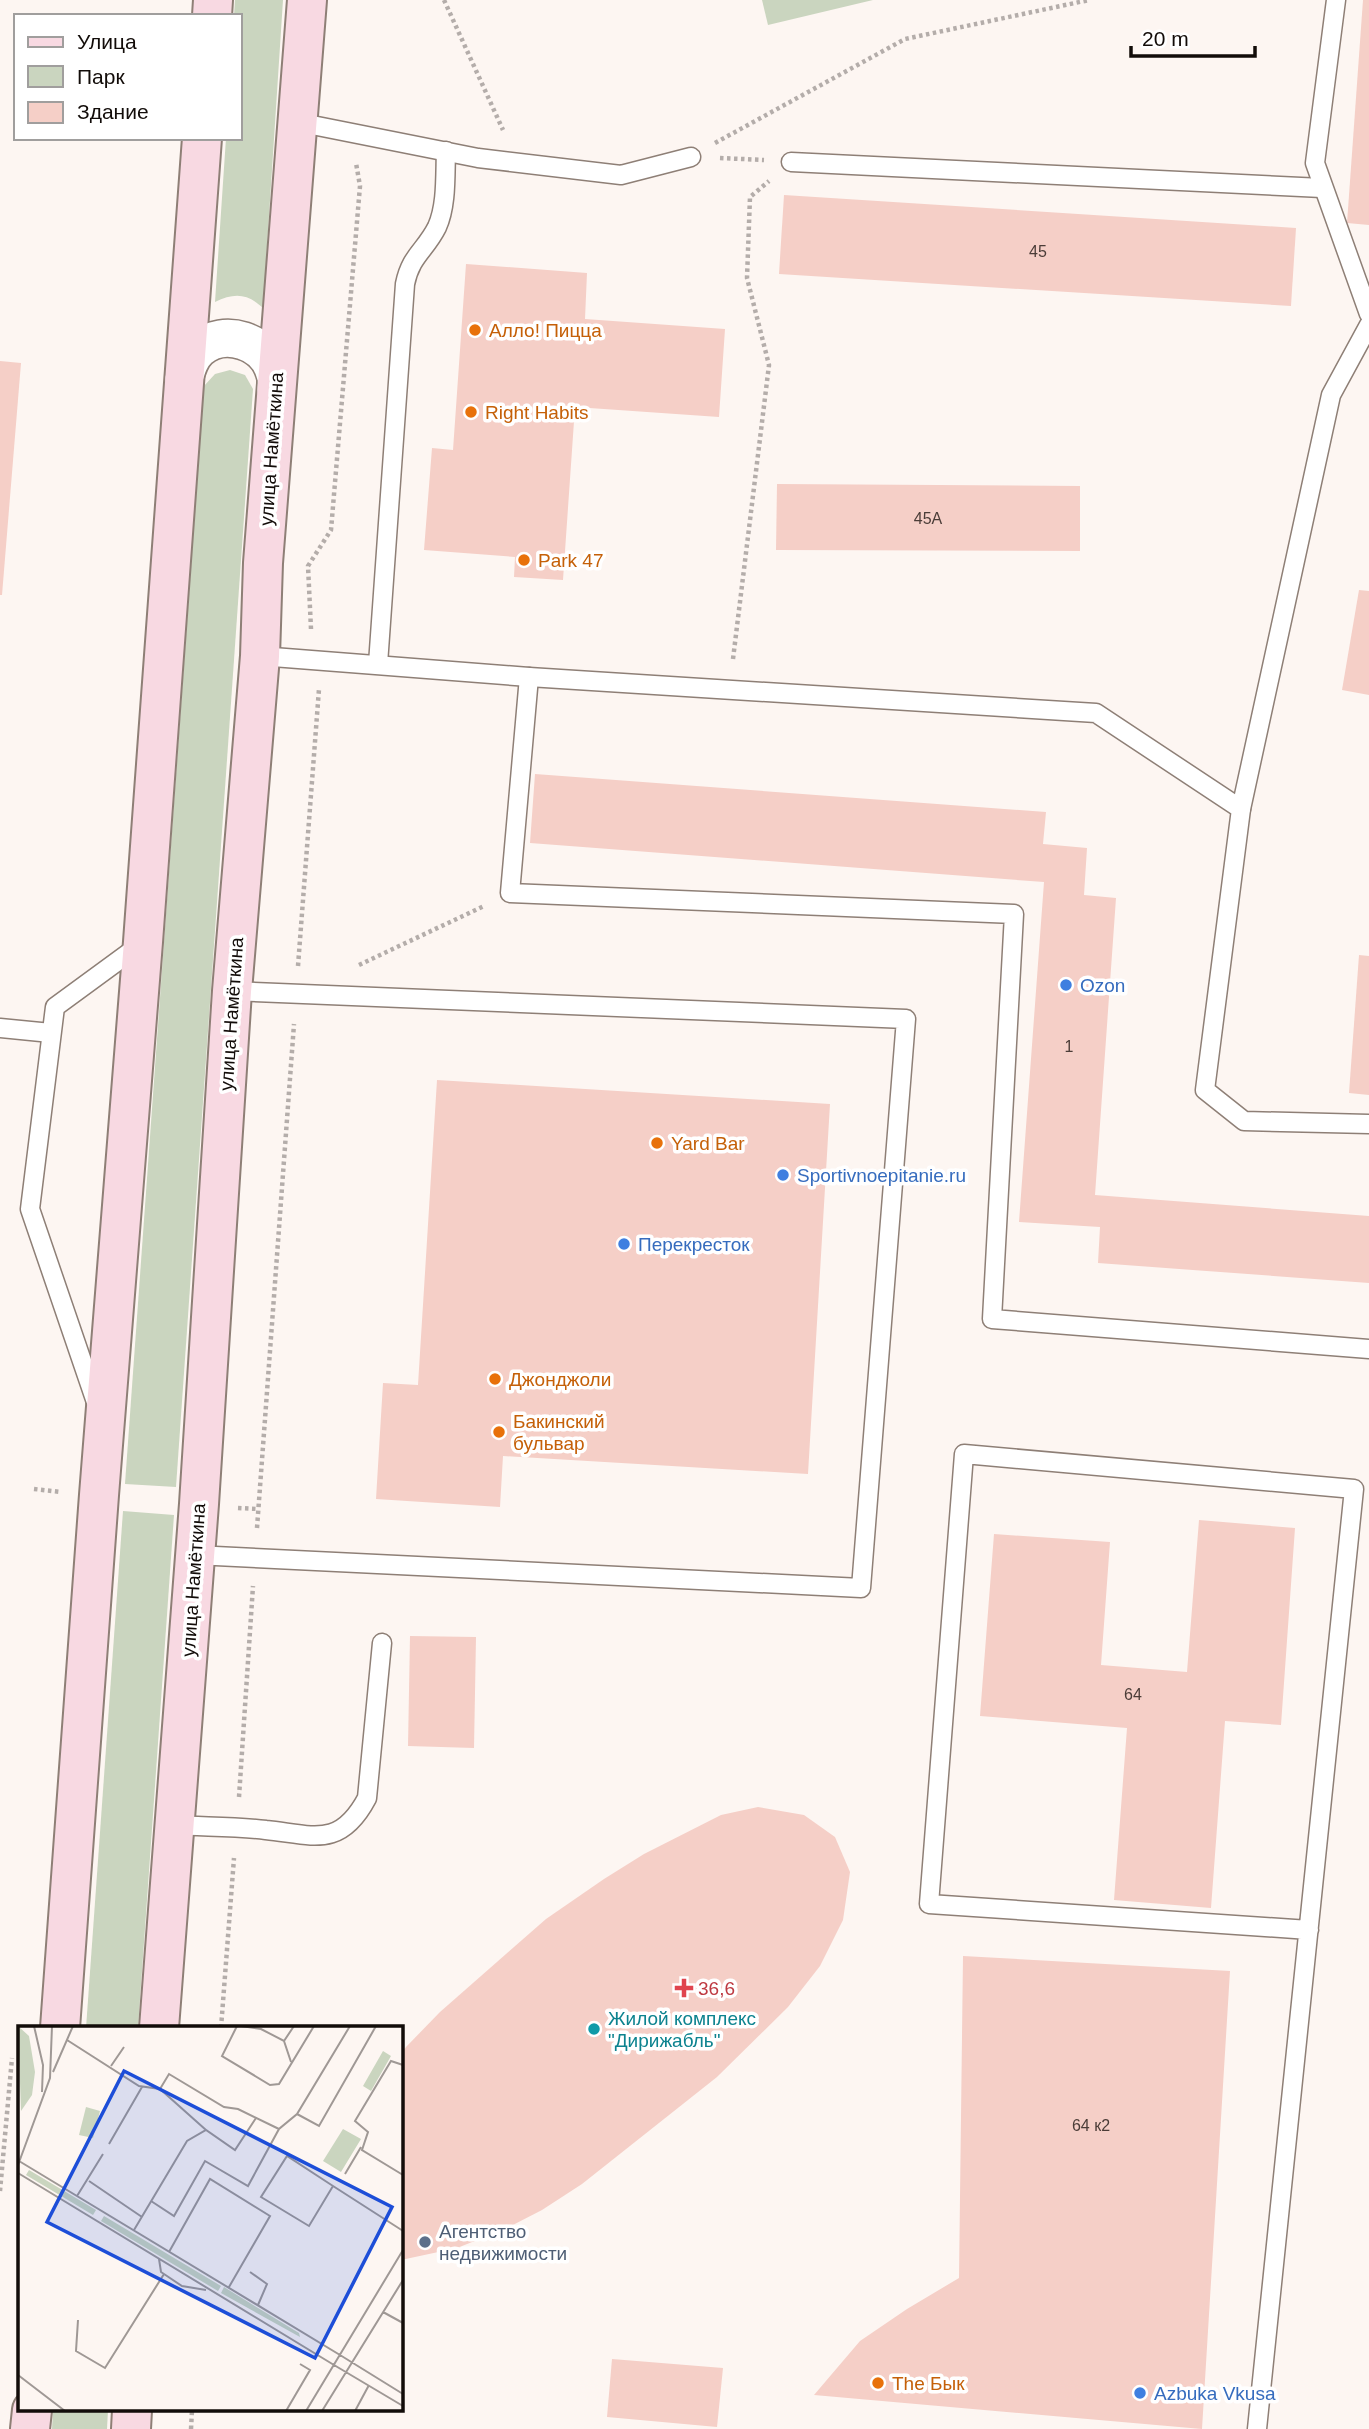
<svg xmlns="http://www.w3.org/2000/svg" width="1369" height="2429" font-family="Arial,sans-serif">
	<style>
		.green { fill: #cad5bf }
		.building { fill: #f5cfc7 }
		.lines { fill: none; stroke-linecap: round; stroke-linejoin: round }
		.lane-casing { stroke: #8e7f76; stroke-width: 21 }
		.street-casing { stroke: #8e7f76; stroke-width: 40 }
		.secondary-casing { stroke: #8e7f76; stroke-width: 42 }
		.path { stroke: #b4adaa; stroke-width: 4.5; stroke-dasharray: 3.5 3.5; stroke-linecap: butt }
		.lane { stroke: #fff; stroke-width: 18 }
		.street { stroke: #fff; stroke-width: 37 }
		.secondary { stroke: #f8d9e2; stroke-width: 38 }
		.food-dot { fill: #e8710a; stroke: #fff; stroke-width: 2.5 }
		.shop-dot { fill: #3f7fe0; stroke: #fff; stroke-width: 2.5 }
		.health-dot { fill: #e0444e; stroke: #fff; stroke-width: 2.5 }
		.culture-dot { fill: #0f9aa8; stroke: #fff; stroke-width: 2.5 }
		.service-dot { fill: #5c6f8a; stroke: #fff; stroke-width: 2.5 }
		.labels { text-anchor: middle; stroke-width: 7; stroke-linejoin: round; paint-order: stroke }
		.number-label { font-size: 16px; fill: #4b3d38 }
		.food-label { font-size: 19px; fill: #c56008; stroke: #fff; text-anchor: start }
		.street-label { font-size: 19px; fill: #120c09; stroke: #fff }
		.shop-label { font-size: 19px; fill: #366cbe; stroke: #fff; text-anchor: start }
		.health-label { font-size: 19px; fill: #be3a42; stroke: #fff; text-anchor: start }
		.culture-label { font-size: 19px; fill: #0d838f; stroke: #fff; text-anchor: start }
		.service-label { font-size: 19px; fill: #4e5e75; stroke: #fff; text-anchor: start }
		.inset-road { fill: none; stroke: #9f9895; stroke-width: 2 }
		.view { fill: #1d4ed8; fill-opacity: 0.15; stroke: #1d4ed8; stroke-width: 3.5 }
		.inset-edge { fill: none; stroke: #120c09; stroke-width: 3.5 }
	</style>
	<rect width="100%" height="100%" fill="#fdf6f2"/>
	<!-- green -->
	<g class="green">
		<path d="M 235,0 L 283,0 L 263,308 C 247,293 234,293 215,302 L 226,138 L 240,138 L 240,16 L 234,16 Z"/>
		<path d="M 762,0 L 873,0 L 768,25 Z"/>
		<path d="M 230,370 L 245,375 L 253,389 L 176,1487 L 125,1484 L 204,386 L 215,374 Z"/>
		<path d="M 123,1511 L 174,1515 L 138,2028 L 86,2028 Z"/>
		<path d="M 53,2410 L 108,2410 L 107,2429 L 52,2429 Z"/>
	</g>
	<!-- building -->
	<g class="building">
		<path d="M 1363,0 L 1369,0 L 1369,225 L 1347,223 Z"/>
		<path d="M 784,195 L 1296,228 L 1291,306 L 779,274 Z"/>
		<path d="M 466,264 L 587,273 L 585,319 L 725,329 L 719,417 L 575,407 L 563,580 L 514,577 L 515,557 L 424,550 L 432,448 L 453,450 Z"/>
		<path d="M 0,361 L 21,363 L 2,595 L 0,595 Z"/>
		<path d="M 777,484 L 1080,486 L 1080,551 L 776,550 Z"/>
		<path d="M 1359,590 L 1369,591 L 1369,695 L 1342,690 Z"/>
		<path d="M 535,774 L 1046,812 L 1043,844 L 1087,848 L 1084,895 L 1116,898 L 1095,1195 L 1369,1216 L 1369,1283 L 1098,1263 L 1100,1227 L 1019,1222 L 1044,882 L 530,843 Z"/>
		<path d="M 1359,955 L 1369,956 L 1369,1095 L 1349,1093 Z"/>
		<path d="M 437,1080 L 830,1104 L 808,1474 L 503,1456 L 500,1507 L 376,1499 L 383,1383 L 418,1385 Z"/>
		<path d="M 1199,1520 L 1295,1528 L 1281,1725 L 1225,1721 L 1211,1908 L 1114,1900 L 1127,1728 L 980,1716 L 994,1534 L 1110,1542 L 1101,1665 L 1187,1672 Z"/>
		<path d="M 410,1636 L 476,1637 L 474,1748 L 408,1746 Z"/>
		<path d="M 758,1807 L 804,1815 L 835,1837 L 850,1872 L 843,1920 L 820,1966 L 788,2007 L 717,2077 L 582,2184 L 542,2210 L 505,2229 L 457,2248 L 401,2260 L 401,2054 L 406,2047 L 440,2012 L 546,1919 L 604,1879 L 644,1854 L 721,1815 Z"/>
		<path d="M 963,1956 L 1230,1971 L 1202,2429 L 814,2395 L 860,2341 L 907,2309 L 959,2278 Z"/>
		<path d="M 612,2359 L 723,2368 L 717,2427 L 607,2417 Z"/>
	</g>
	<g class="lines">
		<!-- lane casing -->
		<g class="lane-casing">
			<g id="lane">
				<path d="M 1336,0 L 1315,163 L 1369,314"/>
				<path d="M 297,122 L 478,158 L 621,175 L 691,157"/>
				<path d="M 791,162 L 1322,188"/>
				<path d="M 260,656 L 529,677 L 1096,713 L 1241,809 L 1205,1090 L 1244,1121 L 1369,1124"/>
				<path d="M 378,664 L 405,284 C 411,255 425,251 437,227 C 447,205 445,174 446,151"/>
				<path d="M 529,677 L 510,893 L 1014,914 L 992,1319 L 1369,1349"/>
				<path d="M 1241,809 L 1331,395 L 1369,325"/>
				<path d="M 0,1028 L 51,1033"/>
				<path d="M 96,1402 L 30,1209 L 55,1007 L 141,944"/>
				<path d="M 195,1555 L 861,1588 L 906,1019 L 232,991"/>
				<path d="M 174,1825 C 204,1827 235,1826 266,1830 C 313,1835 340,1849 367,1798 L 382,1643"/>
				<path d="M 1257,2429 L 1354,1489 L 964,1454 L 929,1904 L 1309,1930"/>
			</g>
		</g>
		<!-- street casing -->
		<g class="street-casing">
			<path id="street" d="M 184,379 C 187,368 190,357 199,349 C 224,327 267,341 275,374 C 277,379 276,385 276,390"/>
		</g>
		<!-- secondary casing -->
		<g class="secondary-casing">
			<g id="secondary">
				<path d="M 212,16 L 213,0"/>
				<path d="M 60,2028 L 99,1495 L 143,942 L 202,138"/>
				<path d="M 159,2028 L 199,1504 L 232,991 L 260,656 L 263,563 L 307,0"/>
				<path d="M 30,2429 L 32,2410"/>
				<path d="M 131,2429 L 132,2410"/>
			</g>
		</g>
		<!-- path -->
		<g class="path">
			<path d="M 444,0 L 503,130"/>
			<path d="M 715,143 L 905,39 L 1089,0"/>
			<path d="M 720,158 L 764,160"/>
			<path d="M 311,629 L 308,566 L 331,530 L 360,186 L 356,163"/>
			<path d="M 733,659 L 769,365 L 747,278 L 750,197 L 769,181"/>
			<path d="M 359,965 L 484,906"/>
			<path d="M 298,966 L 319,689"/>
			<path d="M 34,1489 L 61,1492"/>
			<path d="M 238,1508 L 258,1509"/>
			<path d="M 257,1528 L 294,1024"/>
			<path d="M 239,1797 L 253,1586"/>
			<path d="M 221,2028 L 234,1858"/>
			<path d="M 0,2191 L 12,2058"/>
			<path d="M 191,2429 L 192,2410"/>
		</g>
		<!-- lane -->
		<use href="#lane" class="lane"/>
		<!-- street -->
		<use href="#street" class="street"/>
		<!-- secondary -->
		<use href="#secondary" class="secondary"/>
	</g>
	<!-- markers -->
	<g class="food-dot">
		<circle cx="475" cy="330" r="7"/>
		<circle cx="471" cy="412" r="7"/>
		<circle cx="524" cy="560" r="7"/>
		<circle cx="657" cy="1143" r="7"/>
		<circle cx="495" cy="1379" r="7"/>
		<circle cx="499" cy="1432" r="7"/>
		<circle cx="878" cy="2383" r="7"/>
	</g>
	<g class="shop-dot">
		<circle cx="1066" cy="985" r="7"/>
		<circle cx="783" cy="1175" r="7"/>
		<circle cx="624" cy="1244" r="7"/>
		<circle cx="1140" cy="2393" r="7"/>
	</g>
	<path class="health-dot" d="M680.5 1977.5h7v7h7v7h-7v7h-7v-7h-7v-7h7z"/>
	<circle class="culture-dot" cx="594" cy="2029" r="7"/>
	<circle class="service-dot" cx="425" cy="2242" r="7"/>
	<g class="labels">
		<!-- number labels -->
		<g class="number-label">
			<text x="1038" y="257">45</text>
			<text x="928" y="524">45А</text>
			<text x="1069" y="1052">1</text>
			<text x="1133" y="1700">64</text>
			<text x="1091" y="2131">64 к2</text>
		</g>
		<!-- food labels -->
		<g class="food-label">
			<text x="489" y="337">Алло! Пицца</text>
			<text x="485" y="419">Right Habits</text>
			<text x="538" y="567">Park 47</text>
			<text x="671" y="1150">Yard Bar</text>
			<text x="509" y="1386">Джонджоли</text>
			<text x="513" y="1428">Бакинский<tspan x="513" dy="22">бульвар</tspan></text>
			<text x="892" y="2390">The Бык</text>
		</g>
		<!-- street labels -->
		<g class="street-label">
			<text transform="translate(271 449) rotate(-86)" y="7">улица Намёткина</text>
			<text transform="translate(231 1014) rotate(-86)" y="7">улица Намёткина</text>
			<text transform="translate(193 1580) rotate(-86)" y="7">улица Намёткина</text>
		</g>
		<!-- shop labels -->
		<g class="shop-label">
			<text x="1080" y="992">Ozon</text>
			<text x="797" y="1182">Sportivnoepitanie.ru</text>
			<text x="638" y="1251">Перекресток</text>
			<text x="1154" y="2400">Azbuka Vkusa</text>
		</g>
		<!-- health labels -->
		<g class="health-label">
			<text x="698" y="1995">36,6</text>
		</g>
		<!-- culture labels -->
		<g class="culture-label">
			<text x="608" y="2025">Жилой комплекс<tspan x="608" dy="22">"Дирижабль"</tspan></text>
		</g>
		<!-- service labels -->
		<g class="service-label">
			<text x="439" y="2238">Агентство<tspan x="439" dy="22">недвижимости</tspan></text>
		</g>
	</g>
	<!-- overview -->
	<g transform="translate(18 2026)">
		<rect width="385" height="385" fill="#fdf6f2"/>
		<path d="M 0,0 L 11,10 L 17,46 L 14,69 L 3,85 ZM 365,25 L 373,30 L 353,65 L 345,60 ZM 68,81 L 82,85 L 75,112 L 61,109 ZM 325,103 L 343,113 L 323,146 L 305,135 ZM 11,144 L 78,184 L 75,189 L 8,149 ZM 86,190 L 203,260 L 200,265 L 83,195 ZM 206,261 L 281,307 L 282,311 L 203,267 Z" fill="#cad5bf"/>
		<path class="inset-road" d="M 16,0 L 25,39 L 24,66M 219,0 L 204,30 L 252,59 L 261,58 L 296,0M 223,0 L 243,3 L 266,15 L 276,0M 49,14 L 121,60 L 142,63 L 188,104M 266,15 L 273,36M 385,39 L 373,35 L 337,95 L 350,106 L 344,124 L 385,149M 93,40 L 106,21M 35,46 L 55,0M 142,63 L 151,48 L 206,81 L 220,83 L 261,103M 279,88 L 301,100 L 358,0M 91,118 L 124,61M 1,135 L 322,329M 0,139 L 32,52 L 34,0M 0,147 L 316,339M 327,148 L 343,121M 71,155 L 124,191M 315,160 L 291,200 L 243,171 L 269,130 L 315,160 L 382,203 L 385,205M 59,170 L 85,128M 133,175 L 156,190 L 187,135 L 230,160 L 261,103 L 279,88 L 332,0M 116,204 L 169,115 L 188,104 L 217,124 L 238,92M 151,226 L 192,153 L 252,190 L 211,261M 141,233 L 143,246 L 164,260 L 188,264M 232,246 L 249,258 L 240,279M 365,286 L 385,297M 60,294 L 58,325 L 87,342 L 146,248M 322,329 L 385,368M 316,339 L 385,380M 0,349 L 47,385M 268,385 L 292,344 L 282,338M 288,385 L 385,224M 304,385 L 385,254M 337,385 L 351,359"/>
		<path class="view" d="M 106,45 L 374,181 L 297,332 L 29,196 Z"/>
		<rect width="385" height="385" class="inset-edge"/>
	</g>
	<!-- legend -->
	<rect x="14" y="14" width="228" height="126" fill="#ffffff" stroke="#a09e9d" stroke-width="2"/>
	<rect x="28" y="37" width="35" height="10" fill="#f8d9e2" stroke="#a09e9d" stroke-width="2"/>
	<text x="77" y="49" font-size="21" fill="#120c09">Улица</text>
	<rect x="28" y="66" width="35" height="21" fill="#cad5bf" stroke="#a09e9d" stroke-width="2"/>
	<text x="77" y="84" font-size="21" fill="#120c09">Парк</text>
	<rect x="28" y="102" width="35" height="21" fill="#f5cfc7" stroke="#a09e9d" stroke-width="2"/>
	<text x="77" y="119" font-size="21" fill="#120c09">Здание</text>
	<!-- scale -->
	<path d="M1131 46v10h124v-10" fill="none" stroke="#120c09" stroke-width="3.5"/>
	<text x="1142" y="46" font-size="21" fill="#120c09" stroke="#ffffff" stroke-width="5" paint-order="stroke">20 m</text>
</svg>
